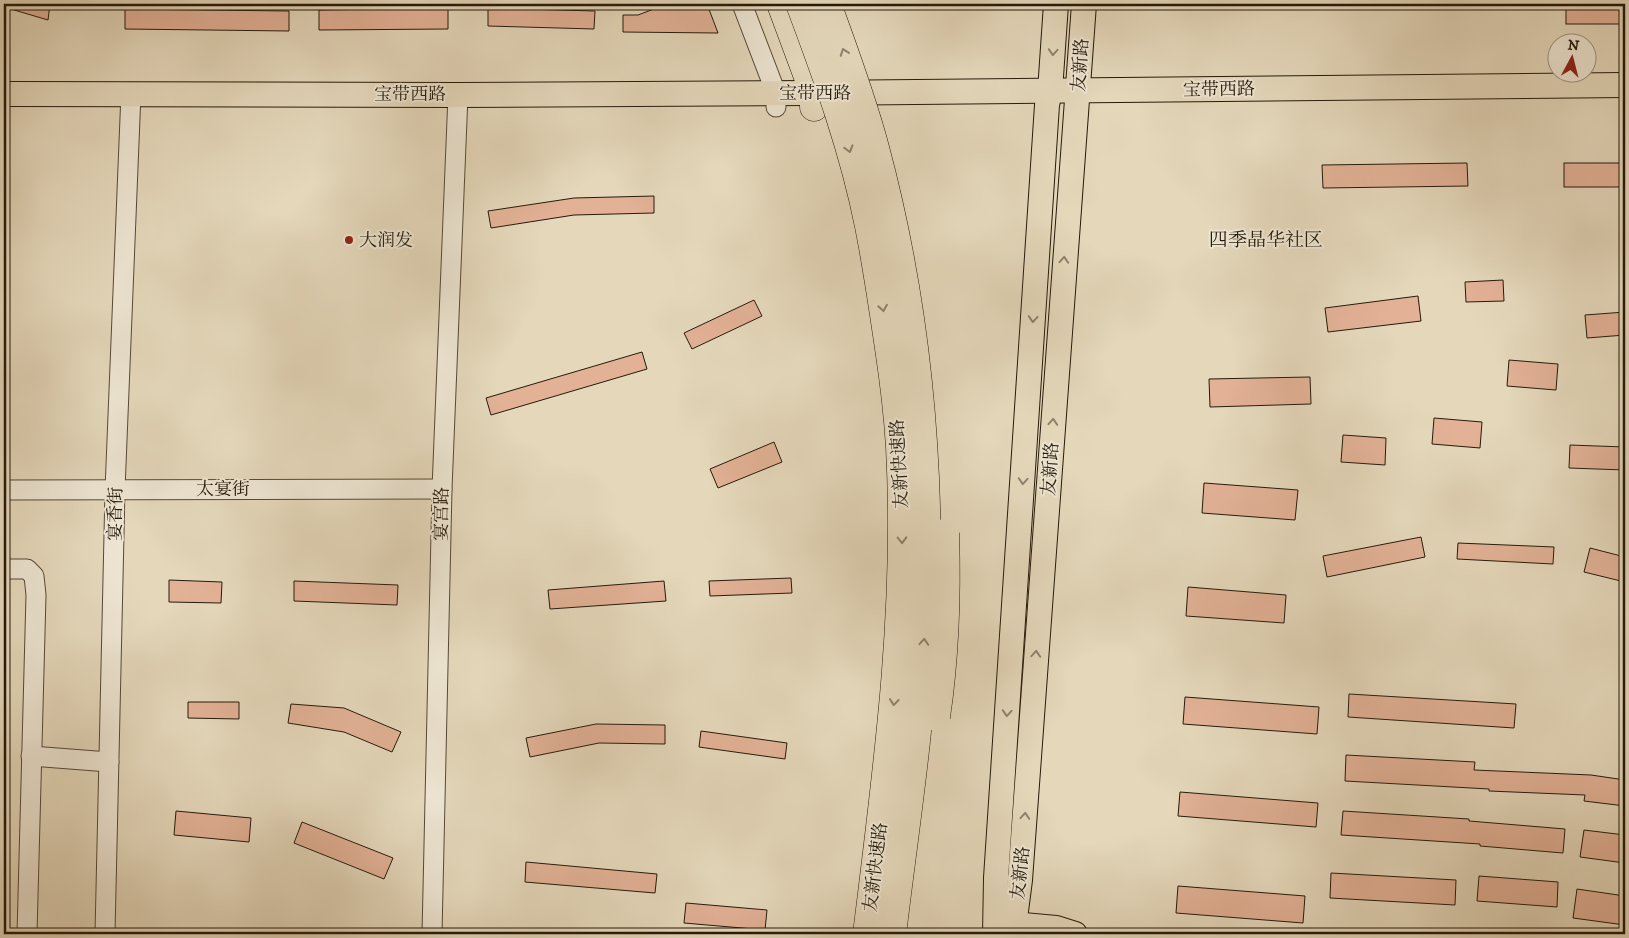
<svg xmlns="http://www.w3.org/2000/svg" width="1629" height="938" font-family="'IM FELL DW Pica','Noto Serif SC',serif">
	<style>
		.building { fill: #e2b196; stroke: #251a0a }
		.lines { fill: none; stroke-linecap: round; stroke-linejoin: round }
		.minor-casing { stroke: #554936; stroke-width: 21 }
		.major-casing { stroke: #251a0a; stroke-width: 26 }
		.highway-casing { stroke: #251a0a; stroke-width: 29 }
		.minor { stroke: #ede5d2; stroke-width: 19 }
		.major { stroke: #e4d7ba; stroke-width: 24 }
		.highway { stroke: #e4d7ba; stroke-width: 28 }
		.highway-bridge-casing { stroke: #251a0a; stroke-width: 29; stroke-linecap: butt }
		.highway-bridge { stroke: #e4d7ba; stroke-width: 28 }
		.oneway { stroke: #8e826b }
		.poi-dot { fill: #8f2418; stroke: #ede5d2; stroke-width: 2 }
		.labels { text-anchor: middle; stroke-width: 4; stroke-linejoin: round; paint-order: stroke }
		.street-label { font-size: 18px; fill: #251a0a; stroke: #ede5d2 }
		.poi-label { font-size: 18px; fill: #251a0a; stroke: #ede5d2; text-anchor: start }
		.neighbourhood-label { font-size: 19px; fill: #251a0a; stroke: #ede5d2 }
	</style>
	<rect width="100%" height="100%" fill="#e4d7ba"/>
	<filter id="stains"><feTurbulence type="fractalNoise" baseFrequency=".004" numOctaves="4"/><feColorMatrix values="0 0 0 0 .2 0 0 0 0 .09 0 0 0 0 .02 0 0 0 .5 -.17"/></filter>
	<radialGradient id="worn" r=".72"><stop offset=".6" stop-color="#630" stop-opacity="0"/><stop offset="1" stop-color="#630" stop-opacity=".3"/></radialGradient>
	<!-- building -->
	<g class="building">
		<path d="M 4,4 L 50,4 L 48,20 L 4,7 Z"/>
		<path d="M 667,4 L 707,4 L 718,33 L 623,32 L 623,15 L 638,15 Z"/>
		<rect x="1566" y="4" width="59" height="20"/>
		<path d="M 448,8 L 448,29 L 319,30 L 319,10 Z"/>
		<path d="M 488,8 L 595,11 L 594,29 L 488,26 Z"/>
		<path d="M 125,9 L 289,11 L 289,31 L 125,29 Z"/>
		<path d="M 1467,163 L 1468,186 L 1323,188 L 1322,165 Z"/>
		<rect x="1564" y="163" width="61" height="24"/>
		<path d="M 654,196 L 654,213 L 574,215 L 491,228 L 488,211 L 574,198 Z"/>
		<path d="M 1503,280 L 1504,301 L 1466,302 L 1465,282 Z"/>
		<path d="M 1418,296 L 1421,321 L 1328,332 L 1325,308 Z"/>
		<path d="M 754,300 L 762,316 L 692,349 L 684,333 Z"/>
		<path d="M 1625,312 L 1625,335 L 1587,338 L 1585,315 Z"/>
		<path d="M 642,352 L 647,369 L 491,415 L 486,398 Z"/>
		<path d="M 1509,360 L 1558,364 L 1556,390 L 1507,386 Z"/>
		<path d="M 1310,377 L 1311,404 L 1210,407 L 1209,379 Z"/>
		<path d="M 1434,418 L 1482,422 L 1480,448 L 1432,444 Z"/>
		<path d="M 1343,435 L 1386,438 L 1385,465 L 1341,462 Z"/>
		<path d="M 774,442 L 782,462 L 718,488 L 710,469 Z"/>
		<path d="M 1570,445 L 1625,447 L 1625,470 L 1569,468 Z"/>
		<path d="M 1204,483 L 1298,490 L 1295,520 L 1202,513 Z"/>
		<path d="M 1421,537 L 1425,557 L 1327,577 L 1323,556 Z"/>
		<path d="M 1458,543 L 1554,547 L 1553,564 L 1457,559 Z"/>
		<path d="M 1590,548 L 1625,557 L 1625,582 L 1584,572 Z"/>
		<path d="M 791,578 L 792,593 L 710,596 L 709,581 Z"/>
		<path d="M 169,580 L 222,582 L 221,603 L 169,602 Z"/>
		<path d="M 294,581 L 398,585 L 397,605 L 294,601 Z"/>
		<path d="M 664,581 L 666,601 L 550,609 L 548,590 Z"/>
		<path d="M 1188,587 L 1286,595 L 1284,623 L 1186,616 Z"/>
		<path d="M 1349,694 L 1516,704 L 1514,728 L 1348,717 Z"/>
		<path d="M 1185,697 L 1319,707 L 1317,734 L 1183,724 Z"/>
		<path d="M 188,702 L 239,702 L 239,719 L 188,718 Z"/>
		<path d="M 291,704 L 344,708 L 401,732 L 392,752 L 344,732 L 288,723 Z"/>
		<path d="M 596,724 L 665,725 L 665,744 L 599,743 L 530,757 L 526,738 Z"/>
		<path d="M 701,731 L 787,743 L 785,759 L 699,747 Z"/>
		<path d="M 1346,755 L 1475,762 L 1474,770 L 1591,775 L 1625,780 L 1625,806 L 1584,801 L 1585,795 L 1489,791 L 1489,789 L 1345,781 Z"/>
		<path d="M 1180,792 L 1318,803 L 1316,827 L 1178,816 Z"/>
		<path d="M 176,811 L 251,818 L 249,842 L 174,835 Z"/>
		<path d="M 1343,811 L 1469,819 L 1469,821 L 1565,829 L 1563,853 L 1480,846 L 1480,844 L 1341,835 Z"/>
		<path d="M 302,822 L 393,858 L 384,879 L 294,843 Z"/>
		<path d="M 1584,830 L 1625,835 L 1625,863 L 1580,857 Z"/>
		<path d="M 526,862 L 657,874 L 655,893 L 525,882 Z"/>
		<path d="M 1331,873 L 1456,880 L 1455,905 L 1330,898 Z"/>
		<path d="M 1479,876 L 1558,882 L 1557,907 L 1477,901 Z"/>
		<path d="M 1178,886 L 1305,896 L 1303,923 L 1176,913 Z"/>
		<path d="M 1577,889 L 1625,896 L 1625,925 L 1573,918 Z"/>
		<path d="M 686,903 L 767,910 L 765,930 L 684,923 Z"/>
	</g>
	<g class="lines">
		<!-- minor casing -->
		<g class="minor-casing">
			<g id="minor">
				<path d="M 742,4 L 776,93 L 776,107"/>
				<path d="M 4,490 L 442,489"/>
				<path d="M 4,569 L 27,569 L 34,576 L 36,595 L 27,934"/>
				<path d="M 31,756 L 109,762"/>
				<path d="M 105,934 L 115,490 L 131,93"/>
				<path d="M 432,934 L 442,489 L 458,95"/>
			</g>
		</g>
		<!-- major casing -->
		<g class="major-casing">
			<g id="major">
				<path d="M 4,94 L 458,95 L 814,93 L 1625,85"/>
				<path d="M 1014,924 L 1056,928 L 1075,934"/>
				<path d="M 995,934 L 996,878 L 1047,105 L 1050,91 L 1056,4"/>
				<path d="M 1013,934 L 1020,880 L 1084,4"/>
			</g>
		</g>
		<!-- highway casing -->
		<g class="highway-casing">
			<path id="highway" d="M 781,4 L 814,93 L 814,107"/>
		</g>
		<!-- minor -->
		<use href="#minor" class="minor"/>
		<!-- major -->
		<use href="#major" class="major"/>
		<!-- highway -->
		<use href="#highway" class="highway"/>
		<!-- highway-bridge casing -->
		<g class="highway-bridge-casing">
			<g id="highway-bridge">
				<path d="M 800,4 C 827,76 854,150 869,226 C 877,266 883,307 889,348 C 894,381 898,414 900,447 C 909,611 887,772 867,934"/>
				<path d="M 827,4 C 844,51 862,99 875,148 C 917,305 932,470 925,632 C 920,733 904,834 892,934"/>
				<path d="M 936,717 C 945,656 947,594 945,533"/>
			</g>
		</g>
		<!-- highway-bridge -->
		<use href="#highway-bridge" class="highway-bridge"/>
	</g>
	<!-- one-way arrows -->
	<defs><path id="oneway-chevron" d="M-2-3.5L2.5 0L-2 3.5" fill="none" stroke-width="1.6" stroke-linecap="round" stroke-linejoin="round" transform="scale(1.25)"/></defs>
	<g class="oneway">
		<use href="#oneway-chevron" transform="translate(844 52) rotate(-110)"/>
		<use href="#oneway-chevron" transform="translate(1053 52) rotate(94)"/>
		<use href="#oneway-chevron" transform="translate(849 149) rotate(74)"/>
		<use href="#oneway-chevron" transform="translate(1064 260) rotate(-86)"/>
		<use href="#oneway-chevron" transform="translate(883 308) rotate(81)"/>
		<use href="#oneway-chevron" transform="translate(1033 319) rotate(94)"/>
		<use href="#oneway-chevron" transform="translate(1053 422) rotate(-86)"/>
		<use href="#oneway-chevron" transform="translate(1023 481) rotate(94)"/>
		<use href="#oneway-chevron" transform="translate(902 540) rotate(89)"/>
		<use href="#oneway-chevron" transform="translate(924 642) rotate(-86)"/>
		<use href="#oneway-chevron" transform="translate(1036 654) rotate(-86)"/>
		<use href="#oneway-chevron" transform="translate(894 702) rotate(96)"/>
		<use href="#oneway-chevron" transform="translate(1007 713) rotate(94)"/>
		<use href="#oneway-chevron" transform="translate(1025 816) rotate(-86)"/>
	</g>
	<!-- markers -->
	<circle class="poi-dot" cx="349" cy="240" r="5"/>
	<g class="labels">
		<!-- street labels -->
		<g class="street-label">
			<text transform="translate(1080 65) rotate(-86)" y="6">友新路</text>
			<text transform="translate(1219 89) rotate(-1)" y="6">宝带西路</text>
			<text x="815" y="99">宝带西路</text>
			<text x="410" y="100">宝带西路</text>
			<text transform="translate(899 464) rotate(-93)" y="6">友新快速路</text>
			<text transform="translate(1050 469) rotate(-86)" y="6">友新路</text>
			<text x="223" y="495">太宴街</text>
			<text transform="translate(115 514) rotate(-89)" y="6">宴香街</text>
			<text transform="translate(441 514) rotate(-89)" y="6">宴宫路</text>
			<text transform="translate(875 867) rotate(-83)" y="6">友新快速路</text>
			<text transform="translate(1020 873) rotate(-84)" y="6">友新路</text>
		</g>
		<!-- poi labels -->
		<g class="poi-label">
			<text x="359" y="246">大润发</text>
		</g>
		<!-- neighbourhood labels -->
		<g class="neighbourhood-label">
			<text x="1266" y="246">四季晶华社区</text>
		</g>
	</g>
	<!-- margin -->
	<rect width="1629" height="938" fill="none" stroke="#e4d7ba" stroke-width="20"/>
	<rect x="5" y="5" width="1619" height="928" fill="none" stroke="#251a0a" stroke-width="2.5"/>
	<rect x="10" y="10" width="1609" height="918" fill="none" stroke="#251a0a"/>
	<!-- north arrow -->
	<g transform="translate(1572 58) rotate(7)"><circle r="24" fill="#ede5d2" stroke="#9d9482"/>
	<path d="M0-4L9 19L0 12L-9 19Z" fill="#8f2418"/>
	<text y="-8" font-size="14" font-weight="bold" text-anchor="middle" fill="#251a0a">N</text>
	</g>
	<rect width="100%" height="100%" filter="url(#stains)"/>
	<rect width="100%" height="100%" fill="url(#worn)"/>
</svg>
